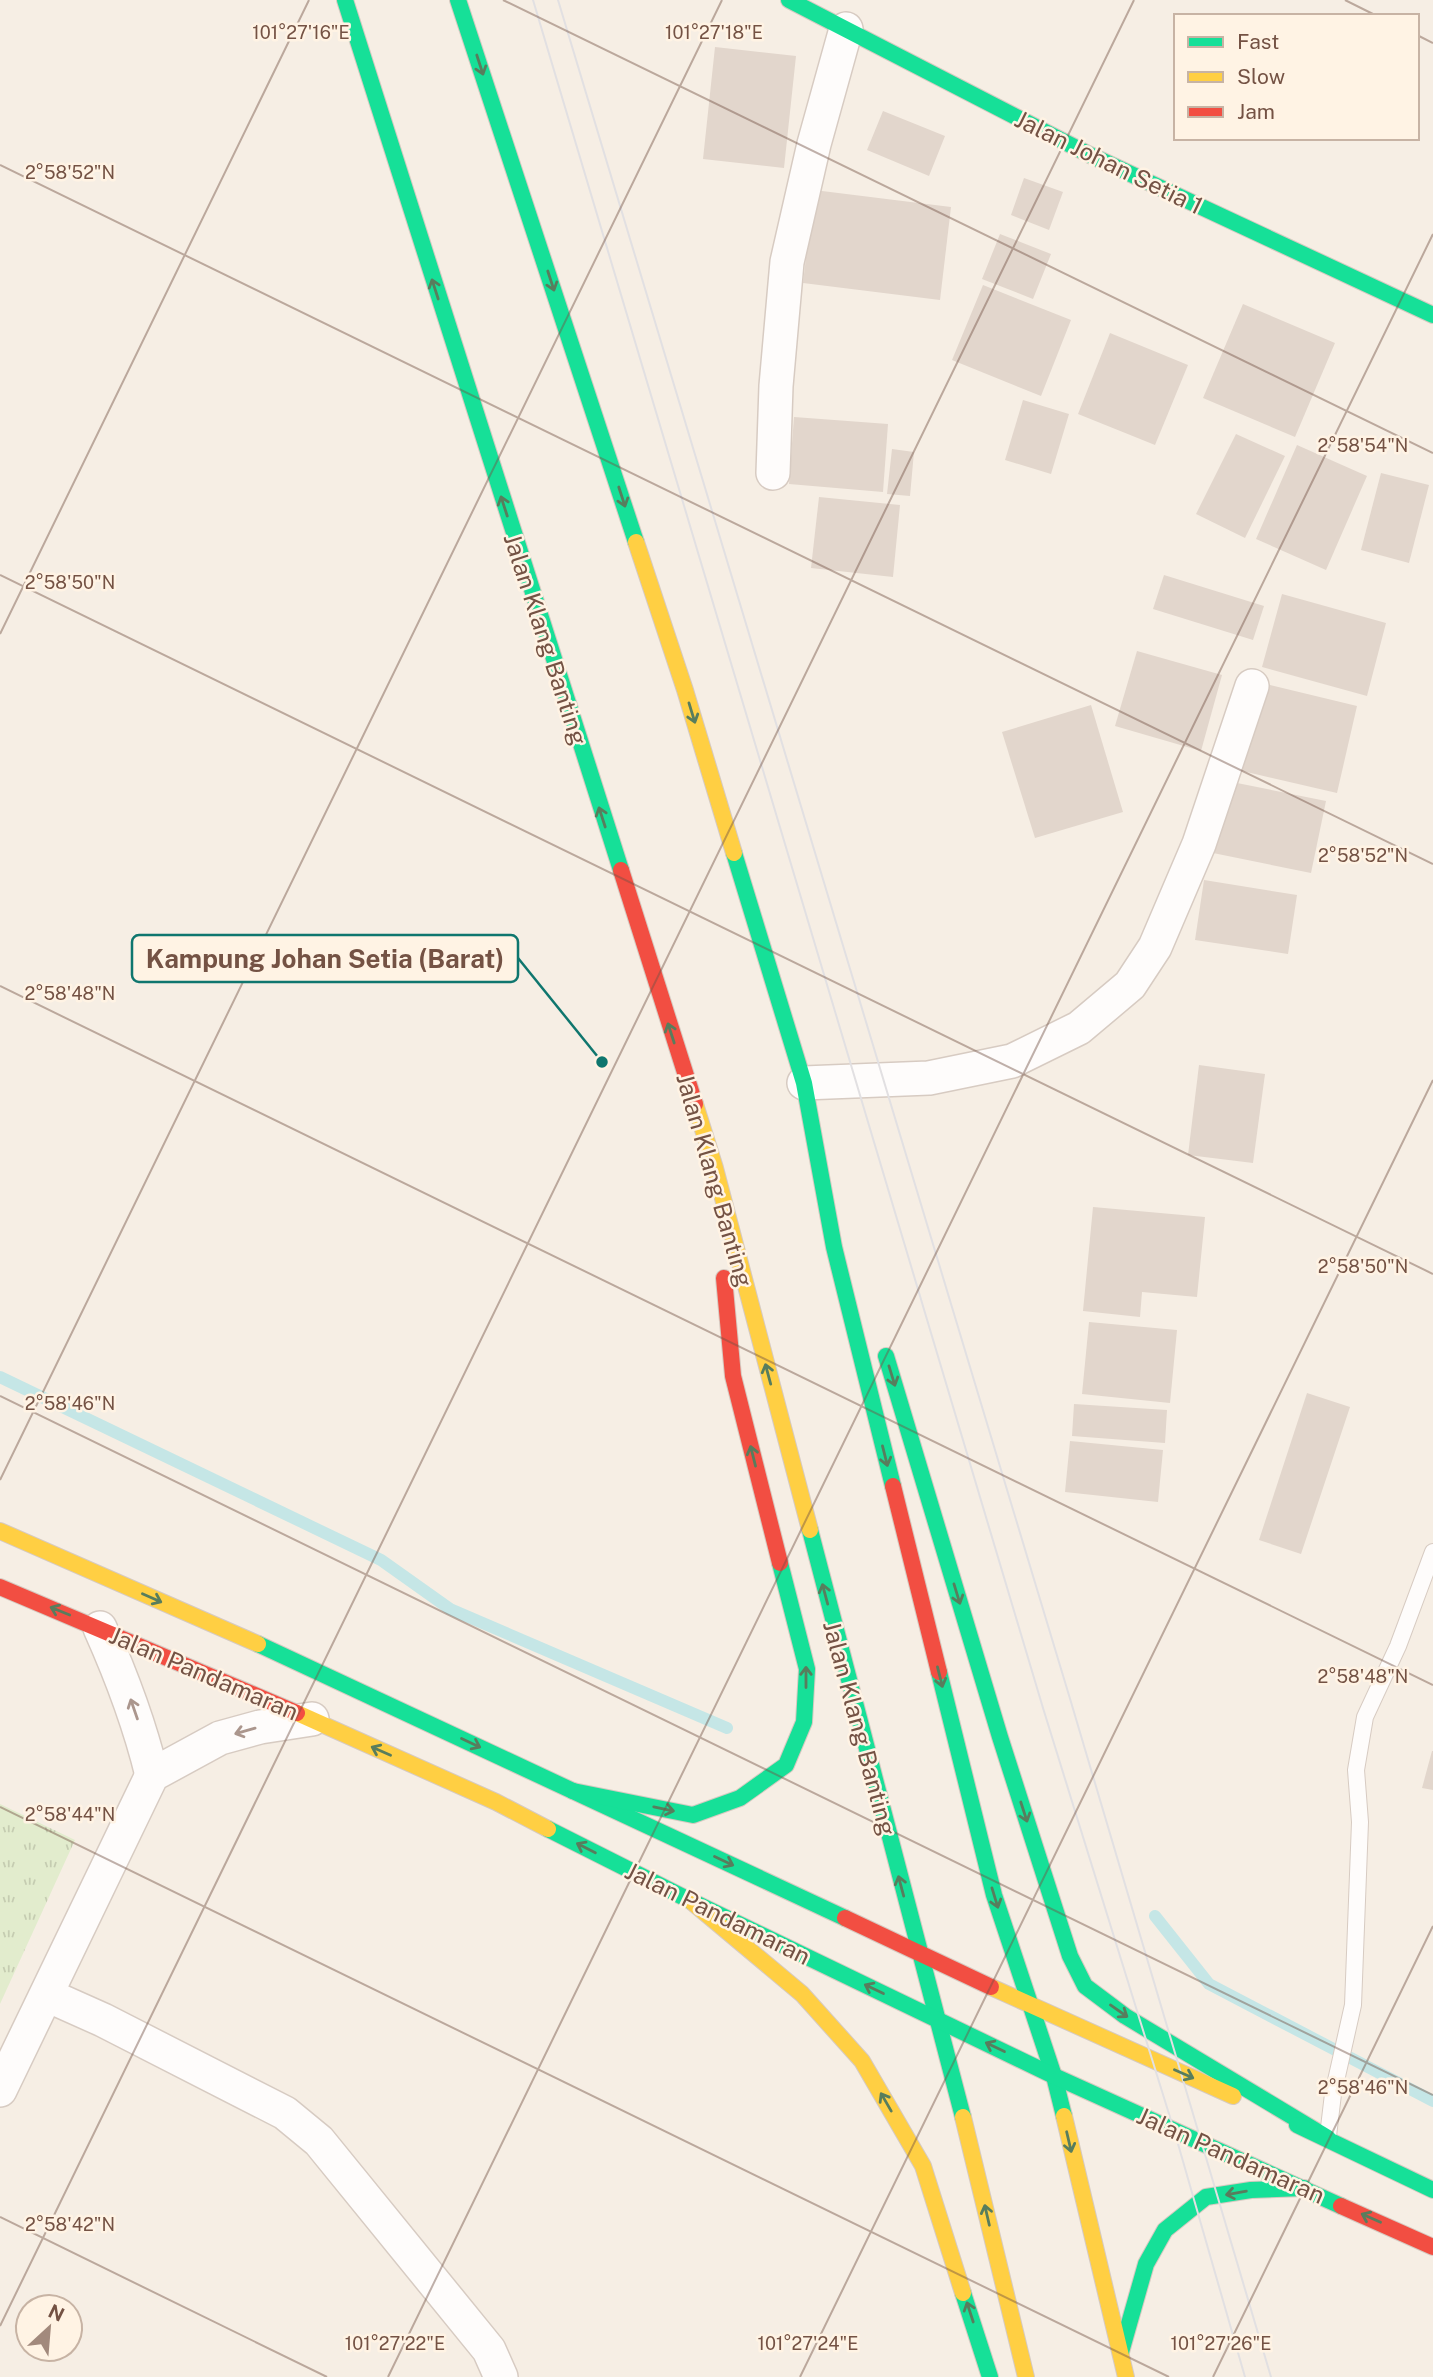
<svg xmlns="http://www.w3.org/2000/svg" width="1433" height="2377" font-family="'Public Sans',sans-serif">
	<defs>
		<pattern id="park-tufts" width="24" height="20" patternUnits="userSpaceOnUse" patternTransform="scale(1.75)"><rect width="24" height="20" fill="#e2eccd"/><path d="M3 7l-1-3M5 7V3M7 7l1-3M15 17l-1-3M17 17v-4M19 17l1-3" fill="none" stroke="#c5ccb1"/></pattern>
	</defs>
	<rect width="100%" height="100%" fill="#f6eee4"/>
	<path fill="url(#park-tufts)" d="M0 1804 75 1840 0 2004Z"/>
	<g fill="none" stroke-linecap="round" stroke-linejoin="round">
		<g stroke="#c5e6e6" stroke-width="12">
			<path d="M0 1377 381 1560 450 1609 727 1728"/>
			<path d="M1155 1916 1209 1984 1433 2101"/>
		</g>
	</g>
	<g fill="#e2d6cc">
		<path d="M715 47 796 56 784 168 703 159Z"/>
		<path d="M883 111 945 136 929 176 867 150Z"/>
		<path d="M1024 178 1063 192 1049 230 1011 215Z"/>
		<path d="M814 190 951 207 940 300 803 283Z"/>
		<path d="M1000 234 1051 254 1033 299 982 279Z"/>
		<path d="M983 285 1071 320 1041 396 952 360Z"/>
		<path d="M1243 304 1335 343 1295 437 1203 398Z"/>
		<path d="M1110 333 1188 365 1155 445 1078 414Z"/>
		<path d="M1023 400 1069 414 1051 474 1005 460Z"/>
		<path d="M794 417 888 424 883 492 789 484Z"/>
		<path d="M1236 434 1285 456 1245 538 1196 514Z"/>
		<path d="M1297 445 1367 476 1326 570 1256 539Z"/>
		<path d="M892 449 914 452 910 496 887 494Z"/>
		<path d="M1381 473 1429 485 1409 563 1361 550Z"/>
		<path d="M819 497 900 505 893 577 811 568Z"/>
		<path d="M1164 575 1264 606 1253 640 1153 609Z"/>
		<path d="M1282 594 1386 623 1367 696 1262 667Z"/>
		<path d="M1137 651 1222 675 1201 751 1115 726Z"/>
		<path d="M1258 682 1357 706 1337 793 1238 770Z"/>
		<path d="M1091 705 1123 812 1035 838 1002 732Z"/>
		<path d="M1227 781 1326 801 1311 873 1213 853Z"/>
		<path d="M1204 880 1297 895 1288 954 1195 940Z"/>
		<path d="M1199 1065 1265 1074 1253 1163 1188 1155Z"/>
		<path d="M1093 1207 1205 1217 1197 1297 1142 1292 1140 1317 1083 1311Z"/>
		<path d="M1089 1322 1177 1330 1170 1403 1082 1394Z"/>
		<path d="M1307 1393 1350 1407 1301 1554 1259 1540Z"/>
		<path d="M1074 1404 1167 1410 1165 1443 1072 1436Z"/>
		<path d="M1070 1441 1163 1450 1158 1502 1065 1492Z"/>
		<path d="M1432 1751H1433V1790L1422 1788Z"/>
	</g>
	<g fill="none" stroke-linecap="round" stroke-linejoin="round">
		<g stroke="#d7cbc2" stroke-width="18">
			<path id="lane" d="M1328 2136 1333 2094 1353 2005 1360 1822 1356 1770 1365 1717 1398 1646 1433 1552"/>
		</g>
		<g stroke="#d7cbc2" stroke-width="36">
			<g id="street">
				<path d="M773 473 776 386 787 262 814 144 846 29"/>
				<path d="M804 1083 929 1078 1012 1061 1079 1028 1130 985 1155 947 1199 844 1252 686"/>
				<path d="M100 1628C122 1677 139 1722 152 1775"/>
				<path d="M47 1995 103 2020 285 2113 319 2141 489 2350 501 2377"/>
				<path d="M0 2090 152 1775 220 1738 260 1727 312 1719"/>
			</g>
		</g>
		<g stroke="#d6cac1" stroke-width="18">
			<g id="fast">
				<path d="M345 0 621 870"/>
				<path d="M458 0 636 542"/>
				<path d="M789 0 1090 155 1433 315"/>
				<path d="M734 853 804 1083 834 1247 893 1486"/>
				<path d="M886 1356 1000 1737 1070 1956 1085 1986 1125 2016 1328 2138"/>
				<path d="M810 1530 963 2117"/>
				<path d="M258 1644 845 1918"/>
				<path d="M939 1672 994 1895 1054 2076 1064 2116"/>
				<path d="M573 1791 693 1815 740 1798 786 1765 804 1722 807 1669 780 1563"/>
				<path d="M548 1829 691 1901 1054 2076 1341 2206"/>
				<path d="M1297 2125 1433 2190"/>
				<path d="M963 2293 990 2377"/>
				<path d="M1121 2352 1146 2264 1165 2230 1206 2197 1251 2190 1304 2188"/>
			</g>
		</g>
		<g stroke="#d6cac1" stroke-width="18">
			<g id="slow">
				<path d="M636 542 685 690 734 853"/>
				<path d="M695 1104 715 1168 810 1530"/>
				<path d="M0 1531 258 1644"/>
				<path d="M297 1713 496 1802 548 1829"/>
				<path d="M691 1901 802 1994 862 2061 923 2166 963 2293"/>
				<path d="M991 1987 1233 2096"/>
				<path d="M1064 2116 1126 2377"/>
				<path d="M963 2117 1026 2377"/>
			</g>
		</g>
		<g stroke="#d6cac1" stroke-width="18">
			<g id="jam">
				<path d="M621 870 695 1104"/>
				<path d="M724 1278 733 1376 780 1563"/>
				<path d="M893 1486 939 1672"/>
				<path d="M0 1587 297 1713"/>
				<path d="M845 1918 991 1987"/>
				<path d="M1341 2206 1433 2247"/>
			</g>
		</g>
		<use href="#lane" stroke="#fefcfb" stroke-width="16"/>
		<use href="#street" stroke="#fefcfb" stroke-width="33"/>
		<use href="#fast" stroke="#16e098" stroke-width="16"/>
		<use href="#slow" stroke="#ffcf43" stroke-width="16"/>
		<use href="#jam" stroke="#f24e42" stroke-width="16"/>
		<g stroke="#e2e0e2" stroke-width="2">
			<path d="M533 0 1043 1708 1174 2130 1245 2377"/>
			<path d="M558 0 1071 1702 1271 2377"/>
		</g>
	</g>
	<defs><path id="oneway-shaft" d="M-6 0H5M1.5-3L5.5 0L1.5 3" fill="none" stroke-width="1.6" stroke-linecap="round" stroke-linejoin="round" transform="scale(1.75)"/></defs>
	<g stroke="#587d5d">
		<use href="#oneway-shaft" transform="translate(480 65) rotate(72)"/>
		<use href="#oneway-shaft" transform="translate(551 281) rotate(72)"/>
		<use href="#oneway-shaft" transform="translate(435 289) rotate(-108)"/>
		<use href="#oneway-shaft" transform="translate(622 497) rotate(72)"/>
		<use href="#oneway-shaft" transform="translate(504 506) rotate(-108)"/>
		<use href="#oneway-shaft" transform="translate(692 713) rotate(73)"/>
		<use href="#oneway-shaft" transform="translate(602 817) rotate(-108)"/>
		<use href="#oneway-shaft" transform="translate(671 1033) rotate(-108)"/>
		<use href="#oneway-shaft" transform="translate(768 1374) rotate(-105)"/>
		<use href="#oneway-shaft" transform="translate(892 1376) rotate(73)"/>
		<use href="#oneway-shaft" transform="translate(753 1456) rotate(-104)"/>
		<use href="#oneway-shaft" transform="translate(885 1456) rotate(76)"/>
		<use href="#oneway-shaft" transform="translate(825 1594) rotate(-105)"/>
		<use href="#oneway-shaft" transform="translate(957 1594) rotate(73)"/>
		<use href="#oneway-shaft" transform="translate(152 1598) rotate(24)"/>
		<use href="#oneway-shaft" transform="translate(60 1611) rotate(-158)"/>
		<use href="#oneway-shaft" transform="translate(806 1677) rotate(-90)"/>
		<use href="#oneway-shaft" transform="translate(940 1677) rotate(76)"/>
		<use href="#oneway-shaft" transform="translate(471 1743) rotate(25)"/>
		<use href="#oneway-shaft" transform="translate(381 1751) rotate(-156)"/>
		<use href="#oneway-shaft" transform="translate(664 1809) rotate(12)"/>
		<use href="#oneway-shaft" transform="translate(1024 1812) rotate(72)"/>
		<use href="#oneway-shaft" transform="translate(586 1848) rotate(-153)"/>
		<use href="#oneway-shaft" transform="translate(724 1861) rotate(25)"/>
		<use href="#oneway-shaft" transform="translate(901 1886) rotate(-105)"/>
		<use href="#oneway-shaft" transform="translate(995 1898) rotate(73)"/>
		<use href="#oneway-shaft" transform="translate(874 1989) rotate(-154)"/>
		<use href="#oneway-shaft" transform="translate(1119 2011) rotate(35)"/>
		<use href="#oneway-shaft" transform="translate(995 2047) rotate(-154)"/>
		<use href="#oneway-shaft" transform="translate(1184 2074) rotate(24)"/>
		<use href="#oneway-shaft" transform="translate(886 2102) rotate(-120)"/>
		<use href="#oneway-shaft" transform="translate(1069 2142) rotate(77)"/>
		<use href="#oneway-shaft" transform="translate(1236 2193) rotate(170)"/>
		<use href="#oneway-shaft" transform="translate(987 2215) rotate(-103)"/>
		<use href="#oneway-shaft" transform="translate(1371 2218) rotate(-156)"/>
		<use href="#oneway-shaft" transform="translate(970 2312) rotate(-108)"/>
	</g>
	<g stroke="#ab968d">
		<use href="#oneway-shaft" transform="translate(134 1709) rotate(-109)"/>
		<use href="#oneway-shaft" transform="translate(245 1731) rotate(164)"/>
	</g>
	<path fill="none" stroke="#745244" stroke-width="2" stroke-opacity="0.45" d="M503 0 1433 453M1345 0 1377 16M1417 35 1433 43M0 165 1433 864M0 575 1433 1274M0 634 309 0M0 986 1433 1685M0 1396 1433 2095M0 1480 722 0M0 1807 1169 2377M0 2217 327 2377M0 2326 1134 0M388 2377 1433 234M800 2377 1433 1080M1213 2377 1433 1926"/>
	<g text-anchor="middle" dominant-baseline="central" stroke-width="5" stroke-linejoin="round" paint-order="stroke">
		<g font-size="24" fill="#745244" stroke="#fff3e4">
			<text transform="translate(1109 162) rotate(26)">Jalan Johan Setia 1</text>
			<text transform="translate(546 639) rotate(72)">Jalan Klang Banting</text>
			<text transform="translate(715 1180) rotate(74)">Jalan Klang Banting</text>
			<text transform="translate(204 1673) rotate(23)">Jalan Pandamaran</text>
			<text transform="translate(860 1728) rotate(75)">Jalan Klang Banting</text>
			<text transform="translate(718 1913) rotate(26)">Jalan Pandamaran</text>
			<text transform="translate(1231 2155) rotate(24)">Jalan Pandamaran</text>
		</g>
	</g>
	<g font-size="18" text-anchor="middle" fill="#745244" stroke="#fff3e4" stroke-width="5" stroke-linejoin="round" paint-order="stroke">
		<text x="301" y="39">101°27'16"E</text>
		<text x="714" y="39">101°27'18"E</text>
		<text x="70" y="179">2°58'52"N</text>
		<text x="1363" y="452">2°58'54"N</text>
		<text x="70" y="589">2°58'50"N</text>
		<text x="1363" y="862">2°58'52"N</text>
		<text x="70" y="1000">2°58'48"N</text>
		<text x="1363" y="1273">2°58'50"N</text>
		<text x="70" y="1410">2°58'46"N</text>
		<text x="1363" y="1683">2°58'48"N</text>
		<text x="70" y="1821">2°58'44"N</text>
		<text x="1363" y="2094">2°58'46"N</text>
		<text x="70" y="2231">2°58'42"N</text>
		<text x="395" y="2350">101°27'22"E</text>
		<text x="808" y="2350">101°27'24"E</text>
		<text x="1221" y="2350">101°27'26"E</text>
	</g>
	<path fill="none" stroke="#0f766e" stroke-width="2.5" d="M602 1062L518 958"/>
	<circle fill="#0f766e" stroke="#fff3e4" stroke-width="2.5" cx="602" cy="1062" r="7"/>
	<rect fill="#fff3e4" stroke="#0f766e" stroke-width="2.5" x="132" y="935" width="386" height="47" rx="7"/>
	<g font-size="26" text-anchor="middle" font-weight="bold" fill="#745244">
		<text x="325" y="968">Kampung Johan Setia (Barat)</text>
	</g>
	<rect x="1174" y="14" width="245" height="126" fill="#fff3e4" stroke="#c7b3a4" stroke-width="2"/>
	<rect x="1188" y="37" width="35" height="10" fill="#16e098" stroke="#c7b3a4" stroke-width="2"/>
	<text x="1237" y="49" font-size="21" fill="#745244">Fast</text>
	<rect x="1188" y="72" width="35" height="10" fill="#ffcf43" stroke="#c7b3a4" stroke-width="2"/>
	<text x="1237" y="84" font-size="21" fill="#745244">Slow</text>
	<rect x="1188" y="107" width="35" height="10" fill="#f24e42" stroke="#c7b3a4" stroke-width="2"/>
	<text x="1237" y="119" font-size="21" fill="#745244">Jam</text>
	<g transform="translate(49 2328) rotate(26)"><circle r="33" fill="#fff3e4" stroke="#c7b3a4" stroke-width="2"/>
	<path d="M0-5L12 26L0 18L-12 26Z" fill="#a2897c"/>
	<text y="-10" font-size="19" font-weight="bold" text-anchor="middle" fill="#745244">N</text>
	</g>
</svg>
